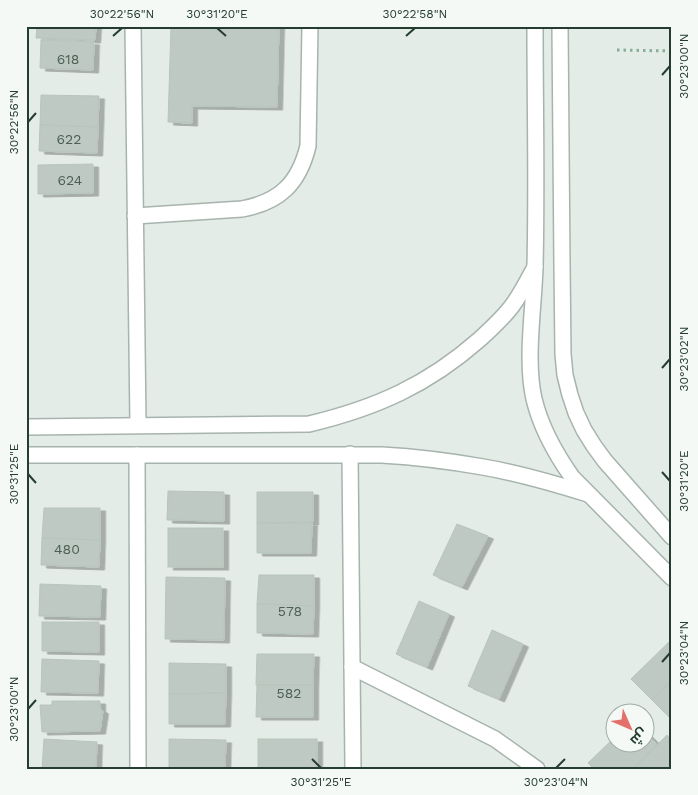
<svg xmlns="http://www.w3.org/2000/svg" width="698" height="795" font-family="'Work Sans',Cairo,sans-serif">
	<defs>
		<filter id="shadow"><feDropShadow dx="5.5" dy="3" stdDeviation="0" flood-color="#0004"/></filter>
	</defs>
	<rect width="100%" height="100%" fill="#e4ece7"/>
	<g fill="#bdc9c2" stroke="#b7c5bc" filter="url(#shadow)">
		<path d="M37 26H96L95 40 36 38Z"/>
		<path d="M171 26H279L277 107 192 106V123L168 122Z"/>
		<path d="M41 40 94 42 93 70 40 68Z"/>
		<path d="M41 95 99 96 98 127 40 125Z"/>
		<path d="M40 125 98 127 97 153 39 151Z"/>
		<path d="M93 164V193L38 194V165Z"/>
		<path d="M168 491 224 492V521L167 520Z"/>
		<path d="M257 492H313V522L257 523Z"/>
		<path d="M44 508H100V540L42 538Z"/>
		<path d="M257 523H312L311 553H257Z"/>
		<path d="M457 524 488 536 462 587 433 575Z"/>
		<rect x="168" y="528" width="55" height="39"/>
		<path d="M42 538 100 540 99 567 41 565Z"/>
		<path d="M259 575H314V606L257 604Z"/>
		<path d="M166 577 225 578 224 640 165 639Z"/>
		<path d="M40 584 101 586 100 617 39 616Z"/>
		<path d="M419 601 449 614 427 667 396 654Z"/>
		<path d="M257 604 314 606 313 634 257 633Z"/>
		<path d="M42 622H99V652L42 651Z"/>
		<path d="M492 630 523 644 499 699 468 686Z"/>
		<path d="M672 639V681L652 700 631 679Z"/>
		<path d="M257 654H314L313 685H256Z"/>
		<path d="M42 659 99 661 98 693 41 692Z"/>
		<path d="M169 663 226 664V693L169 694Z"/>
		<path d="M672 681V720L652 700Z"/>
		<path d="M257 685H313V717H256Z"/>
		<path d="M226 693 225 724H169V694Z"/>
		<path d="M52 701H100V709L103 711 100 731 42 732 40 705H52Z"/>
		<path d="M646 733 657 744 633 769H594L588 763 616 736V742H646Z"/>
		<path d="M667 735 672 740V769H633Z"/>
		<path d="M44 739 97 742 96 769H42Z"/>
		<path d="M169 739 226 740 225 769H169Z"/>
		<rect x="258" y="739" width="59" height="30"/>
	</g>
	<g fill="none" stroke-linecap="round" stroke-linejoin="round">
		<g stroke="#a7b4ad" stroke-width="18">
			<g id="minor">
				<path d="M133 26 138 425"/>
				<path d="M135 216 242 209C280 202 299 183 308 146L310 26"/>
				<path d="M26 427 309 424C376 408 428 385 480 339 491 329 503 318 512 306 521 294 528 280 535 267"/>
				<path d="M350 454 353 769"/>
				<path d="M26 455H382C416 457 449 461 483 467 518 473 553 483 588 494"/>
				<path d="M137 455 138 769"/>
				<path d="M352 667 495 739 537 769"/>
			</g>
		</g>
		<g stroke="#a7b4ad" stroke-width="18">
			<g id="tertiary">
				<path d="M535 26C535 106 537 186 535 266 534 308 525 359 534 399 541 428 555 453 572 477L672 578"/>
				<path d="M560 26 562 265 563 354 565 375 570 395 576 413 584 430 594 446 605 461 672 537"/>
			</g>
		</g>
		<path stroke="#88ac9a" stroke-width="3" stroke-dasharray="2.5 4" stroke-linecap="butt" d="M617 50 672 51"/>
		<use href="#minor" stroke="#fff" stroke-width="15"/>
		<use href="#tertiary" stroke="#fff" stroke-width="15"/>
	</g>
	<path fill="none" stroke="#253c31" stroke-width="2" d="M217 28 226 36M113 36 122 28M406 36 415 28M662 75 670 66M28 122 36 113M662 368 670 359M662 472 670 481M28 474 36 483M662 662 670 653M28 709 36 700M312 759 321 768M556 768 565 759"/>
	<g text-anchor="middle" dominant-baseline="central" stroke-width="4" stroke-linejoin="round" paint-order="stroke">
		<g font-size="14" fill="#4b5f55">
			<text x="68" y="59">618</text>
			<text x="69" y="139">622</text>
			<text x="70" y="180">624</text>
			<text x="67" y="549">480</text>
			<text x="290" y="611">578</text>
			<text x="289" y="693">582</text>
		</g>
	</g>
	<rect width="698" height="795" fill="none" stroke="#f4f9f6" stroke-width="55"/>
	<g transform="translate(630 728) rotate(135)"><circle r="24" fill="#f4f9f6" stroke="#a1ada7"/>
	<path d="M0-4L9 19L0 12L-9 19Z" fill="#e3706b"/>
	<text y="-8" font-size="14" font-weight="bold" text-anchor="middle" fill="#253c31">ش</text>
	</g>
	<rect x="28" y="28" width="642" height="740" fill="none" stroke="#253c31" stroke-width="2"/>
	<g font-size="12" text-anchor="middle" fill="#253c31">
		<text x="122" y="18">30°22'56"N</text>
		<text x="217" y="18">30°31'20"E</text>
		<text x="415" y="18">30°22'58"N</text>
		<text transform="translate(684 66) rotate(-90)" y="4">30°23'00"N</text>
		<text transform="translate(14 122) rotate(-90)" y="4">30°22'56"N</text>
		<text transform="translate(684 359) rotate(-90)" y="4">30°23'02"N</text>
		<text transform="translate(14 474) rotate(-90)" y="4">30°31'25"E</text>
		<text transform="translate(684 481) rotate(-90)" y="4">30°31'20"E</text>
		<text transform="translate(684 653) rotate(-90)" y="4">30°23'04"N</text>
		<text transform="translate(14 709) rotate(-90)" y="4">30°23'00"N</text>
		<text x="321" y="786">30°31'25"E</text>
		<text x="556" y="786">30°23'04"N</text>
	</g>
</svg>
